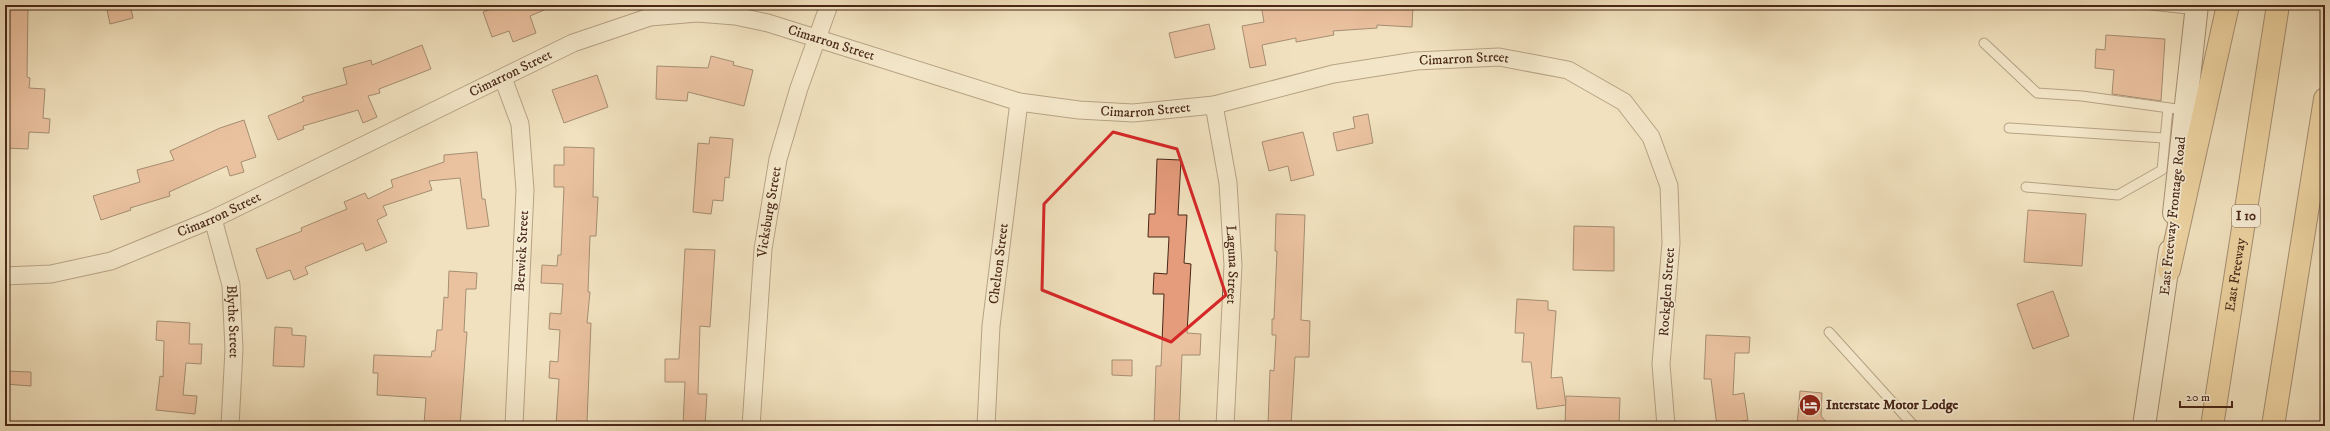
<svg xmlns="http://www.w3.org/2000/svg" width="2330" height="431" font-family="'IM FELL DW Pica',serif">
	<rect width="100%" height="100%" fill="#f1e1be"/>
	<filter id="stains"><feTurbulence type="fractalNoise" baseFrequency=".005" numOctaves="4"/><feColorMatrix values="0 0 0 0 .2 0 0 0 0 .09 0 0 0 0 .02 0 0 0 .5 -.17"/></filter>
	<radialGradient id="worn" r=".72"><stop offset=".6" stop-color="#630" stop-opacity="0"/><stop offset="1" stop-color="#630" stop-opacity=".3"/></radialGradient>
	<g fill="#e59c7c" stroke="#492818">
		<path d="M5 5H28L27 77 30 78 29 88 45 89 43 118 50 119 49 133 29 132 28 149 5 148Z"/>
		<path d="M106 5H130L133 18 110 24Z"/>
		<path d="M502 5H556L530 16 536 33 513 42 509 31 492 37 483 12Z"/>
		<path d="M1261 5H1413L1412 27 1377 25V28L1333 31 1334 35 1296 42V38L1262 45 1266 65 1250 68 1242 26 1264 22Z"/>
		<path d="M1209 24 1215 49 1175 58 1169 33Z"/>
		<path d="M2106 35 2165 39 2161 101 2112 94 2114 70 2095 68 2096 49 2105 50Z"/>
		<path d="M422 45 431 69 379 89 380 93 368 96 377 117 363 123 358 110 303 126 304 129 278 140 268 116 304 101 302 97 347 84 343 68 371 60 372 65Z"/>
		<path d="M711 56 734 62 733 65 753 70 744 106 688 92 687 101 656 99 657 66 708 68Z"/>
		<path d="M597 75 608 107 564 123 552 90Z"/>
		<path d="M1368 114 1373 143 1337 151 1333 133 1355 128 1353 117Z"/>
		<path d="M244 120 256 157 241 162 244 172 230 176 227 166 169 192 170 196 130 208 131 210 101 220 93 196 140 182 137 170 174 160 170 151 220 128Z"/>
		<path d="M1303 132 1314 175 1291 181 1288 166 1269 171 1262 142Z"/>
		<path d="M710 137 733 139 729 178 725 177 723 201 713 200 711 214 693 212 698 143 709 144Z"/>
		<path d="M564 147 594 148 593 197H598L596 236H590L588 292H590L587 323H591L587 422 577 421V426H556L559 379 549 378 550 361 558 362 560 330 549 329 550 313 561 314 563 284 541 283 542 265 557 266 558 255H561L564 187H554V165H564Z"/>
		<path d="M477 152 482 199H485L489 226 467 229 460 178 429 181 432 190 383 206 387 215 377 220 387 242 366 251 363 243 305 267 308 274 294 280 290 270 267 279 256 249 302 231 301 228 347 209 344 202 365 193 368 199 393 187 391 180 444 162V155Z"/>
		<path d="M1157 159 1181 160 1178 215H1187L1184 263 1191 264 1187 333 1201 334 1200 355H1182L1179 426H1154L1156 366H1161L1164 294H1153L1154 273 1167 274 1169 237H1148L1149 214H1155Z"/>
		<path d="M2028 210 2086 214 2082 266 2024 262Z"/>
		<path d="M1276 214 1305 215 1301 320 1310 321 1309 357H1295L1291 426H1268L1270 370 1274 371 1276 335H1272V319H1274L1277 251H1275Z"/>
		<path d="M1574 226 1614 227V271L1573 270Z"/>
		<path d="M685 249 715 250 710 327 700 326 698 394H707L705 426H683L685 382H665V359H679Z"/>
		<path d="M449 271 477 273 476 289H466L464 332H467L460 426 424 424 426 398 377 395 378 373H373L374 355 431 357 432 351H435L437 330H442L444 297 448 298Z"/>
		<path d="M2053 291 2069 336 2033 349 2017 304Z"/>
		<path d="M1517 299 1548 301V310L1556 311 1551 378 1562 377 1566 405 1537 409 1531 362H1522L1524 333H1515Z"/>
		<path d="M157 321 190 323 189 344H202L201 364 186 363 183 395 197 396 195 414 156 410 160 376 163 377 164 341 156 340Z"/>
		<path d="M275 327 292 328V335L306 336 304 367 273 366Z"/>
		<path d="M1706 335 1750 337 1749 353H1735L1733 395 1744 393 1748 420 1741 421V426H1717L1711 379H1704Z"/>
		<path d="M1112 360H1132V376L1112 375Z"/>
		<path d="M5 371 31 372V386L5 384Z"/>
		<path d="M1800 391 1822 393 1821 416 1830 426H1797Z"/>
		<path d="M1566 396 1620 398 1619 426H1565Z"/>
	</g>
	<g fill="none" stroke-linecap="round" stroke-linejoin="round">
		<g stroke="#735642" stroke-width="11">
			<g id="lane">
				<path d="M2151 5 2197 10"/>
				<path d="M1984 43 2037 93 2082 96 2184 110"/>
				<path d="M2009 128 2164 138"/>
				<path d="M2026 187 2118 195 2162 170 2168 108"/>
				<path d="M1829 332 1914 426"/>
			</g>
		</g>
		<g stroke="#735642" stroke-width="19">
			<g id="street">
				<path d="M503 78 520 124 525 190 514 426"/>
				<path id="s1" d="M1214 105 1228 183 1233 265 1225 426"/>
				<path id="s2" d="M213 219 231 285 234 349 230 426"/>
				<path id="s3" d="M5 276 51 274 111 261 213 219 573 43 650 17 697 13 735 16 768 23 1019 102 1079 110 1133 113 1214 105 1333 74 1416 61 1499 57 1568 70 1624 102 1651 137 1669 186 1671 243 1661 364 1666 426"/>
				<path id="s4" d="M751 426 763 249 778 159 799 88 829 5"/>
				<path id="s5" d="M986 426 991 326 1019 102"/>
			</g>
		</g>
		<g stroke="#492818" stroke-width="24">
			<g id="secondary">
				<path d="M2174 213 2197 5"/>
				<path d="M2144 426 2170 251"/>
			</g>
		</g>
		<g stroke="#492818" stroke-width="24">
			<g id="highway">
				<path d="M2169 270 2228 5"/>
				<path id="s6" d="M2212 426 2278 5"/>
				<path d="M2273 426 2325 99"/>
			</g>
		</g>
		<use href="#lane" stroke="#f6ecd5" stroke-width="9"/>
		<use href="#street" stroke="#f6ecd5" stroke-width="17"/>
		<use href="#secondary" stroke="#f6ecd5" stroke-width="22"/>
		<use href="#highway" stroke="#e8c07f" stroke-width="22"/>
	</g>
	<path d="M0 0H2330V431H0ZM1113 132 1177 149 1226 295 1171 342 1042 290 1044 204Z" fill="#f1e1be" fill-opacity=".55" fill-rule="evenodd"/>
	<path fill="none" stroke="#d62828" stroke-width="3" stroke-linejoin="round" d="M1113 132 1177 149 1226 295 1171 342 1042 290 1044 204Z"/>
	<defs>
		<g id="hotel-disc" transform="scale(1.15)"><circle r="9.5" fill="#8f2418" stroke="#f6ecd5"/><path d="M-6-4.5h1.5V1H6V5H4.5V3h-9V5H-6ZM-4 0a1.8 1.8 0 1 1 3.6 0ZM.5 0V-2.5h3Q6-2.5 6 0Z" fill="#fff"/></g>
	</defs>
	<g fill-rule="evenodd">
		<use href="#hotel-disc" x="1810" y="405"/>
	</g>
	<g text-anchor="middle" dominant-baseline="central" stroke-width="3.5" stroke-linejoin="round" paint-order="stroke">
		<rect fill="#f6ecd5" stroke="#7d6351" stroke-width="1" x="2232" y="205" width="28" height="22" rx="3"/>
		<g font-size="13" font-weight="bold" fill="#492818">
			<text x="2246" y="216">I 10</text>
		</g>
		<g font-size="14" fill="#492818" stroke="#f6ecd5">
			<text stroke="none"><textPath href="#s3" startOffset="885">Cimarron Street</textPath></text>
			<text stroke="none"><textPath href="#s3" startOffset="1533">Cimarron Street</textPath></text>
			<text stroke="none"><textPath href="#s3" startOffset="549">Cimarron Street</textPath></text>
			<text stroke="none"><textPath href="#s3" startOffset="1209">Cimarron Street</textPath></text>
			<text stroke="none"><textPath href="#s4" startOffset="215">Vicksburg Street</textPath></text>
			<text stroke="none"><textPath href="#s3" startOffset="225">Cimarron Street</textPath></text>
			<text transform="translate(2173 216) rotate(-84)">East Freeway Frontage Road</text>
			<text transform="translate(522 251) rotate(-87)">Berwick Street</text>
			<text stroke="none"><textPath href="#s5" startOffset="163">Chelton Street</textPath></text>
			<text stroke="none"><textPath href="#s1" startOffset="161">Laguna Street</textPath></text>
			<text stroke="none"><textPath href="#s6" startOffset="153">East Freeway</textPath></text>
			<text transform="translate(1667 292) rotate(-86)">Rockglen Street</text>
			<text stroke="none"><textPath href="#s2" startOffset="105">Blythe Street</textPath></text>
		</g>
		<g font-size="14" font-weight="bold" fill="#492818" stroke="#f6ecd5" text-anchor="start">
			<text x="1826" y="405">Interstate Motor Lodge</text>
		</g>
	</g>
	<rect width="2330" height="431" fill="none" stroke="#f1e1be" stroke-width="20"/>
	<rect x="6" y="6" width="2318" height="419" fill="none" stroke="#492818" stroke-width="2"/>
	<rect x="10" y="10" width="2310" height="411" fill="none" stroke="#492818"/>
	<path d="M2180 401v6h52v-6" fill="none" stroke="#492818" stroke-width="2"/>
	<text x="2186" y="401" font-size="12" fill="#492818" stroke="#f6ecd5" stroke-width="3" paint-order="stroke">20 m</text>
	<rect width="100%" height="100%" filter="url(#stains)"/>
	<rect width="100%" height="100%" fill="url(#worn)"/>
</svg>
